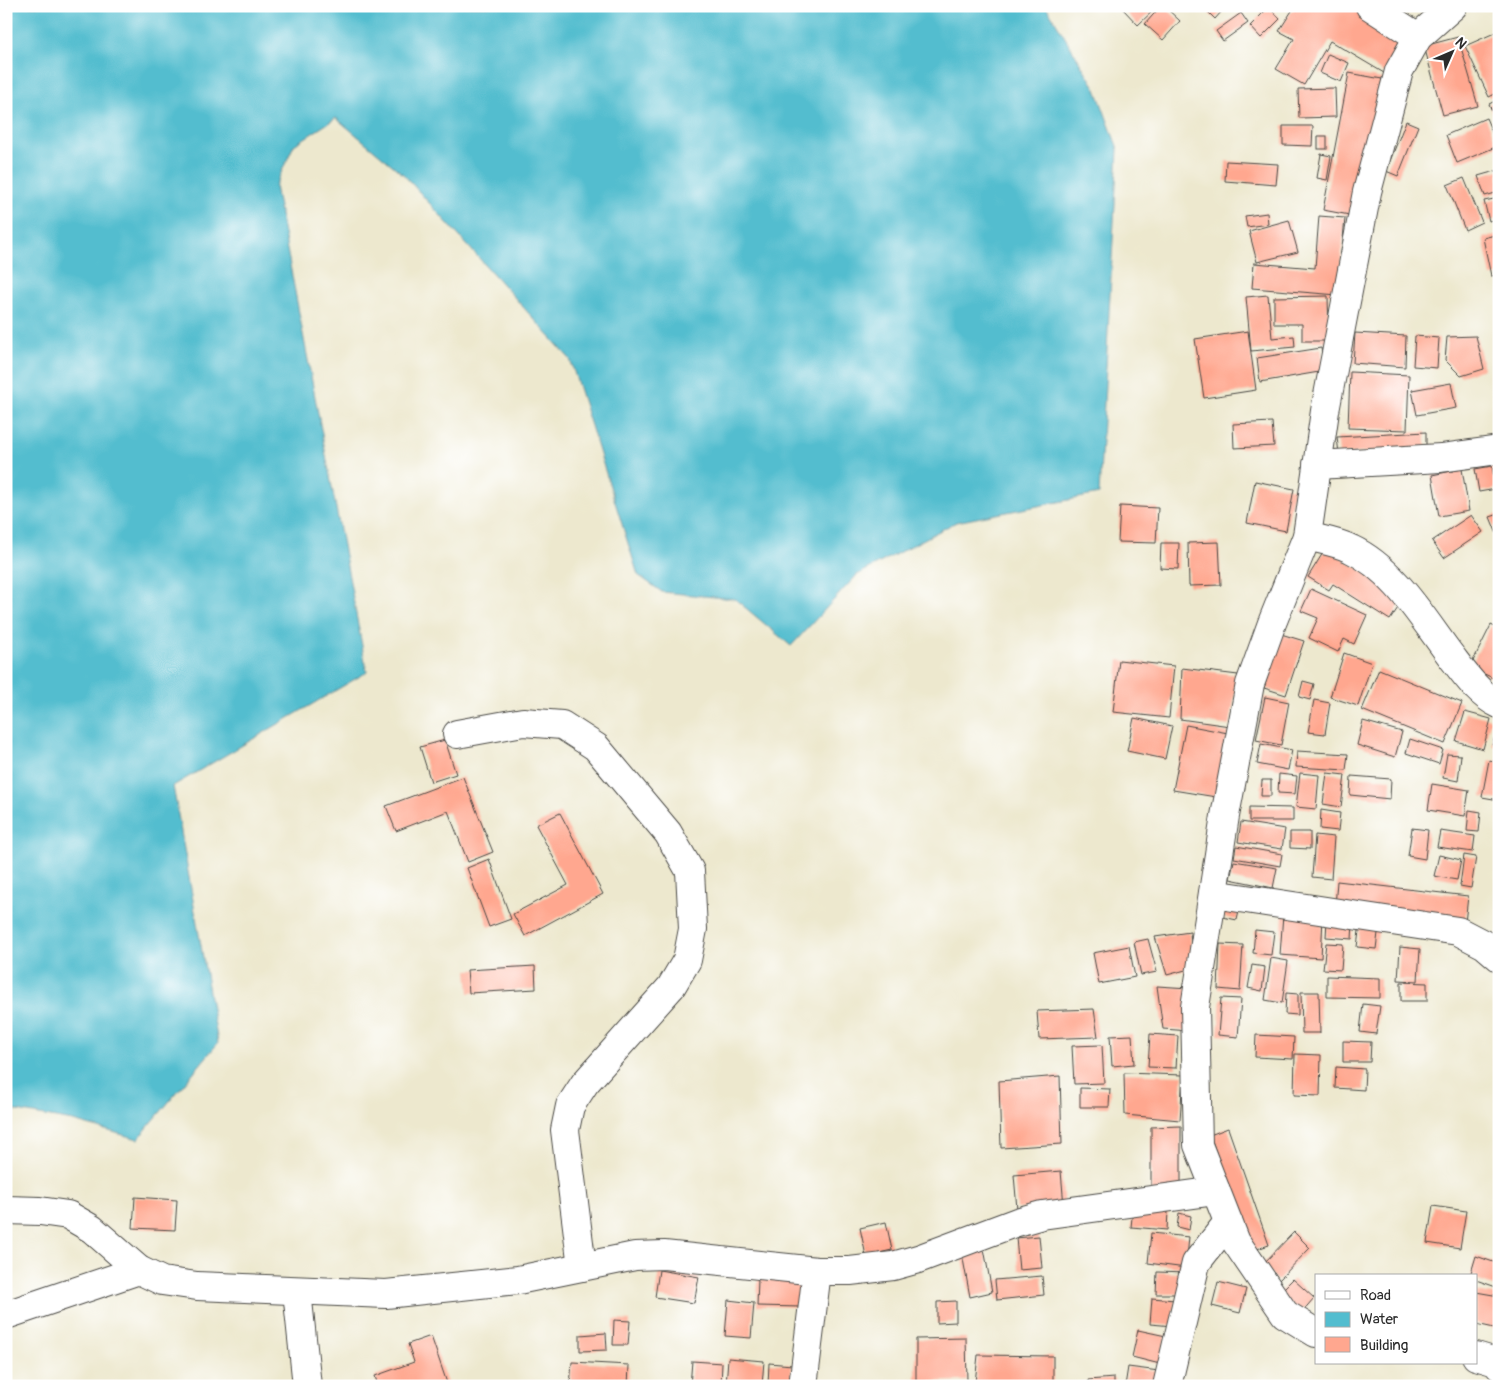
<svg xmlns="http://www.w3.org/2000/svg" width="1505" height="1392" font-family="Pangolin,sans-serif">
	<rect width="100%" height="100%" fill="#fff"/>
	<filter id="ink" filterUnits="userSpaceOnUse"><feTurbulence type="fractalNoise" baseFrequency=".02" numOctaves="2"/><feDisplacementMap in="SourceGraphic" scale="10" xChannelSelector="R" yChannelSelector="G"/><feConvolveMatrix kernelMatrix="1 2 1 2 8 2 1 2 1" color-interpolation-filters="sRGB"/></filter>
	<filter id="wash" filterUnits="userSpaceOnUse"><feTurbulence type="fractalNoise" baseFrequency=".0096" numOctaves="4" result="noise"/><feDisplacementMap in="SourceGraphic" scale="20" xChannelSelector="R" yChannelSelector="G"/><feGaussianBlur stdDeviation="1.12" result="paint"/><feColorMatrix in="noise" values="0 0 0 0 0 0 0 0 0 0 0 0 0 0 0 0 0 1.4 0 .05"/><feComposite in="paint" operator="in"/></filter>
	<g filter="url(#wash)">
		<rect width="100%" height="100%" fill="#ede8ce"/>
		<path fill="#53bdcf" stroke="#3f747d" d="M6 6H1046L1096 89 1118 149 1099 494 956 522 857 575 791 646 735 599 662 592 638 575 570 359 404 175 336 118 294 145 275 186 367 672 173 786 218 1043 138 1139 73 1121 6 1109Z"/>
		<g id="blocks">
			<g fill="#ffa78f">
				<path d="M1124 6H1158L1138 25 1122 8Z"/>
				<path d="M1161 6H1164L1180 21 1163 40 1145 24Z"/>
				<path d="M1202 6H1217L1222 11 1215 19Z"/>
				<path d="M1256 6H1268L1261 13Z"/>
				<path d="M1295 6H1356L1406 35 1384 73 1330 41 1304 85 1276 69 1294 39 1279 31Z"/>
				<path d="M1269 7 1280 19 1261 38 1250 26Z"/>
				<path d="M1241 13 1248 23 1223 41 1216 31Z"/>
				<path d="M1499 31V92L1489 97 1465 46Z"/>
				<path d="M1458 37 1478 106 1443 115 1424 46Z"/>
				<path d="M1328 54 1349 63 1341 82 1320 73Z"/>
				<path d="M1349 73 1382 79 1355 216 1323 210Z"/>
				<path d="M1335 88 1336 117 1299 118 1298 89Z"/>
				<path d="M1499 99V127L1489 104Z"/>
				<path d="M1486 118 1498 146 1457 163 1446 135Z"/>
				<path d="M1406 121 1418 126 1398 176 1386 171Z"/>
				<path d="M1283 126H1313L1312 146 1283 145Z"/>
				<rect x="1318" y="136" width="9" height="13"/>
				<path d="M1321 154 1331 156 1327 180 1317 178Z"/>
				<path d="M1226 161 1278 164 1276 185 1225 181Z"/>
				<path d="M1499 170V192L1485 196 1478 176Z"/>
				<path d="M1464 178 1482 222 1465 230 1447 185Z"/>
				<path d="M1499 198V218L1489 221 1484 201Z"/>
				<path d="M1267 213 1268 224 1247 227 1245 216Z"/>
				<path d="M1319 216 1345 218 1338 295 1252 288 1254 263 1315 268Z"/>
				<path d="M1289 220 1298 252 1257 262 1249 231Z"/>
				<path d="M1499 234V275L1491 276 1483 238Z"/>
				<path d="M1268 295 1272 338 1294 336 1295 347 1251 351 1246 297Z"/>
				<path d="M1328 296 1329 341H1302V324H1274V297Z"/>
				<path d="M1248 331 1256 390 1204 398 1195 339Z"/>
				<path d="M1355 333 1406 336 1405 367 1353 363Z"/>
				<path d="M1415 336 1439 338 1437 368 1413 366Z"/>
				<path d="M1476 336 1484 369 1461 376 1445 360 1447 337Z"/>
				<path d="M1321 348 1325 371 1260 382 1257 358Z"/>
				<path d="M1350 372 1409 375 1407 430 1348 428Z"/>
				<path d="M1451 383 1456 408 1417 415 1412 390Z"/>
				<path d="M1272 422 1274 446 1234 448 1233 424Z"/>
				<path d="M1426 432V450L1339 454 1337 437Z"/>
				<path d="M1492 466 1496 489 1479 492 1475 469Z"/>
				<path d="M1462 469 1469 511 1439 516 1432 475Z"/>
				<path d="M1255 481 1294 489 1286 531 1247 523Z"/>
				<path d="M1120 506 1158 508 1156 543 1118 542Z"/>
				<path d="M1499 514V539L1490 517Z"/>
				<path d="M1471 515 1483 532 1444 558 1432 541Z"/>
				<path d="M1219 542 1221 585 1189 586 1188 543Z"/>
				<path d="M1161 543H1179L1178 569 1160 568Z"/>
				<path d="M1326 548 1405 597 1390 620 1333 584 1329 590 1308 577Z"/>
				<path d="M1311 589 1367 615 1354 644 1344 639 1338 652 1309 638 1318 618 1301 611Z"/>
				<path d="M1491 625 1499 629V681L1470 667Z"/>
				<path d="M1281 634 1304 641 1286 695 1264 688Z"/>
				<path d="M1344 653 1372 663 1358 706 1330 697Z"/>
				<path d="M1119 660 1174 666 1169 718 1113 712Z"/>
				<path d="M1182 668 1238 675 1230 726 1180 719Z"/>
				<path d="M1379 669 1462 703 1445 744 1362 710Z"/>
				<path d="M1303 681 1314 684 1310 700 1299 697Z"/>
				<path d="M1265 697 1289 702 1281 745 1256 740Z"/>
				<path d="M1314 700 1330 703 1325 734 1308 732Z"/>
				<path d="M1465 712 1491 719 1483 749 1456 741Z"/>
				<path d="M1134 718 1172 726 1165 759 1127 751Z"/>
				<path d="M1363 721 1402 732 1395 757 1357 745Z"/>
				<path d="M1186 725 1228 733 1216 797 1173 790Z"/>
				<path d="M1498 727H1499V748L1492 745Z"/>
				<path d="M1410 739 1443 750 1439 764 1406 753Z"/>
				<path d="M445 740 456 774 431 782 420 747Z"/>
				<path d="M1261 744 1292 750 1288 770 1257 764Z"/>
				<path d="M1297 751 1348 754 1346 770 1296 767Z"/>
				<path d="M1447 754 1461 755 1458 781 1443 778Z"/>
				<path d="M1489 760 1499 762V800L1482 797Z"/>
				<path d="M1300 773 1319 775 1316 809 1296 807Z"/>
				<path d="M1327 773 1345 775 1341 807 1323 804Z"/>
				<path d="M1279 774 1297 776 1295 794 1278 793Z"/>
				<path d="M1351 776 1391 779 1390 799 1350 795Z"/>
				<path d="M463 777 493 852 468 862 448 811 396 831 386 806Z"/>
				<path d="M1262 780H1271V796H1261Z"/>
				<path d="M1432 784 1469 790 1465 816 1428 810Z"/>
				<path d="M1249 807 1293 808V821H1249Z"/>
				<path d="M1321 810 1340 813 1338 831 1320 829Z"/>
				<path d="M1469 810 1481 812 1479 832 1467 831Z"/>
				<path d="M560 813 603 894 525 936 513 914 568 885 536 825Z"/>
				<path d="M1241 822 1285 829 1282 849 1238 842Z"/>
				<path d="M1412 828 1428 830 1425 859 1408 856Z"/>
				<path d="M1440 831 1475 836 1473 852 1437 847Z"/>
				<path d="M1290 832H1310V849L1290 848Z"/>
				<path d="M1315 835 1334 837 1331 879 1312 877Z"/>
				<path d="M1236 846 1282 854 1280 866 1234 858Z"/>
				<path d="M1439 855 1461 860 1457 880 1434 876Z"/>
				<path d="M1464 855 1476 857 1471 888 1460 886Z"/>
				<path d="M489 859 511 919 489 927 467 868Z"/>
				<path d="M1234 861 1277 868 1273 888 1230 879Z"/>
				<path d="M1337 881 1468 896 1465 923 1335 907Z"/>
				<path d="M1221 899 1241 903 1237 920 1218 916Z"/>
				<path d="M1283 914 1323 917 1321 958 1280 955Z"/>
				<path d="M1327 920 1353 922 1352 939 1326 937Z"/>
				<path d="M1360 923 1379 925 1376 949 1357 947Z"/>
				<path d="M1255 930 1274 932 1271 955 1253 953Z"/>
				<path d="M1190 932 1193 968 1167 975 1155 937Z"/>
				<path d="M1148 939 1157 972 1141 975 1134 942Z"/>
				<path d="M1326 943 1343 944 1341 970 1323 969Z"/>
				<path d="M1220 944 1243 945 1240 991 1218 989Z"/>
				<path d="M1129 946 1135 977 1099 984 1093 953Z"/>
				<path d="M1400 947 1420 949 1418 981 1398 980Z"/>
				<path d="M1271 958 1288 961 1282 1003 1265 1000Z"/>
				<path d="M1252 965 1265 967 1262 991 1248 988Z"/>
				<path d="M535 966 536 989 469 993 467 970Z"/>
				<path d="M1327 976 1380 978V998L1327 997Z"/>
				<path d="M1401 982 1427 983V1001H1401Z"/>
				<path d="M1157 986 1189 988 1190 1031 1163 1029Z"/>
				<path d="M1301 992H1319L1320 1033H1302Z"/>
				<path d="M1286 993 1298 994V1015L1285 1014Z"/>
				<path d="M1221 998 1241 999 1238 1037 1218 1035Z"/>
				<path d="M1363 1004 1380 1006 1376 1034 1360 1032Z"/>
				<path d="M1094 1009 1098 1037 1039 1039 1037 1011Z"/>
				<path d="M1150 1034 1178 1036 1176 1068 1148 1067Z"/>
				<path d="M1132 1035 1134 1064 1112 1066 1110 1036Z"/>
				<path d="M1256 1035 1294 1037 1293 1059 1255 1057Z"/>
				<path d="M1343 1041 1371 1042 1370 1062H1343Z"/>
				<path d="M1102 1045 1104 1083 1074 1084 1072 1046Z"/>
				<path d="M1295 1054 1321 1055 1320 1096 1294 1095Z"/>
				<path d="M1336 1067 1365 1069 1364 1090 1335 1088Z"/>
				<path d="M1124 1073 1183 1075 1180 1120 1125 1115Z"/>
				<path d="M1060 1076 1062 1144 1001 1148 999 1081Z"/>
				<path d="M1080 1088 1110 1089 1109 1107H1080Z"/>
				<path d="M1181 1126V1191H1151V1127Z"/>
				<path d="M1228 1128 1269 1245 1251 1251 1210 1135Z"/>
				<path d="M1061 1171 1064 1206 1017 1209 1014 1175Z"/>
				<path d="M135 1197 177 1200 175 1230 133 1228Z"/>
				<path d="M1433 1206 1466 1211 1460 1248 1427 1243Z"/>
				<path d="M1133 1208 1168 1211 1167 1230 1131 1227Z"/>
				<path d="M1179 1213 1191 1216 1189 1230 1177 1227Z"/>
				<path d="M886 1222 892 1250 866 1256 860 1228Z"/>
				<path d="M1294 1232 1310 1248 1278 1281 1262 1265Z"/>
				<path d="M1151 1233 1189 1237 1186 1268 1148 1263Z"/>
				<path d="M1039 1236 1042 1268 1019 1270 1016 1238Z"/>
				<path d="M983 1243 992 1292 970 1297 961 1248Z"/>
				<path d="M1476 1256 1499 1264V1288L1476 1280V1276H1470Z"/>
				<path d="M659 1270 699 1277 694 1303 655 1297Z"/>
				<path d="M1157 1272 1186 1273 1185 1294H1156Z"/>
				<path d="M1042 1276 1044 1295 997 1300 995 1280Z"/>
				<path d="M758 1279 801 1280V1307L757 1306Z"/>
				<path d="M1293 1279 1314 1298 1301 1313 1279 1293Z"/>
				<path d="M1218 1282 1246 1289 1240 1313 1212 1306Z"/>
				<path d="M1476 1292 1499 1296V1329L1476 1324Z"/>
				<path d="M1152 1298 1175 1300 1173 1326 1150 1324Z"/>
				<path d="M728 1300 754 1303 751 1338 725 1336Z"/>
				<path d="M956 1301V1322L937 1323V1302Z"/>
				<path d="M614 1320 630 1321 628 1345H613Z"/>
				<path d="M1138 1330 1166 1336 1160 1364 1132 1357Z"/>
				<path d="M606 1333 607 1350 580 1351V1335Z"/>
				<path d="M431 1336 448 1386H378L375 1376 414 1362 408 1344Z"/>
				<path d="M966 1338 967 1381 916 1382V1339Z"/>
				<path d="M978 1355 1053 1356V1385L975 1383Z"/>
				<path d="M728 1358 764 1361 762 1386H726Z"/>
				<path d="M692 1361 722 1363 721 1386H690Z"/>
				<path d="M572 1362 629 1365 628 1386H570Z"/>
				<path d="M769 1363 792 1365 791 1386H768Z"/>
				<path d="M1128 1367 1159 1371 1156 1386H1125Z"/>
				<path d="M1114 1378V1386H1089L1088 1380Z"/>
				<path d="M534 1381 535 1386H514V1385Z"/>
			</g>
		</g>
	</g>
	<g filter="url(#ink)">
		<use href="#blocks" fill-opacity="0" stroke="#484743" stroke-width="1"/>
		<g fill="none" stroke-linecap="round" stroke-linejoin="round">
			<g stroke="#484743" stroke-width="30">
				<g id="minor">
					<path d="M1370 6 1418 37"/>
					<path d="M1317 465 1441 458 1499 450"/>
					<path d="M1307 536C1321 540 1338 542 1351 549 1394 569 1423 619 1451 656 1464 673 1479 695 1499 704"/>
					<path d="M457 734 523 722 562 725 596 747 668 833 690 871 693 929 687 960 671 987 585 1083 570 1106 565 1130 582 1267"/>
					<path d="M1213 894 1458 931 1485 945 1499 957"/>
					<path d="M6 1210 40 1211 68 1215 92 1229 139 1270 162 1281 197 1286 386 1294 518 1280 635 1256 664 1255 817 1271H850L893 1266 918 1259 1017 1222 1042 1215 1216 1191"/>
					<path d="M297 1291 307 1386"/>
					<path d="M6 1315 139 1270"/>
					<path d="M1316 1333 1285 1314 1236 1242 1198 1145 1195 1007 1225 816 1250 684 1272 623 1307 536 1325 411 1367 192 1399 71 1418 37 1453 6"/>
					<path d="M1476 1356 1496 1362 1499 1366"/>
					<path d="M803 1386 817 1271"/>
					<path d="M1167 1386 1196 1263 1228 1222"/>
				</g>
			</g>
			<use href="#minor" stroke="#fff" stroke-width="28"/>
		</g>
	</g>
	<rect width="1505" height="1392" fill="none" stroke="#fff" stroke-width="25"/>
	<rect x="1315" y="1274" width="162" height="90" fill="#ffffff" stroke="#aaaaaa"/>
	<rect x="1325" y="1291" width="25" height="8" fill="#ffffff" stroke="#aaaaaa"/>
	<text x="1360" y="1300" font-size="15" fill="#2b2b2b">Road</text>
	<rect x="1325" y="1312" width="25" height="15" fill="#53bdcf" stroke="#aaaaaa"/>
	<text x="1360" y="1324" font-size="15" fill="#2b2b2b">Water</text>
	<rect x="1325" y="1337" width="25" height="15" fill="#ffa78f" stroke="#aaaaaa"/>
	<text x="1360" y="1350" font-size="15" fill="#2b2b2b">Building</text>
	<g transform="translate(1452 52) rotate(45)" stroke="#ffffff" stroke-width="4" paint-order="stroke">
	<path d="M0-4L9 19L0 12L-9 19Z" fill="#2b2b2b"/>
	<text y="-8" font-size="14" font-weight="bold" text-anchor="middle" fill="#2b2b2b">N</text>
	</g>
</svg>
